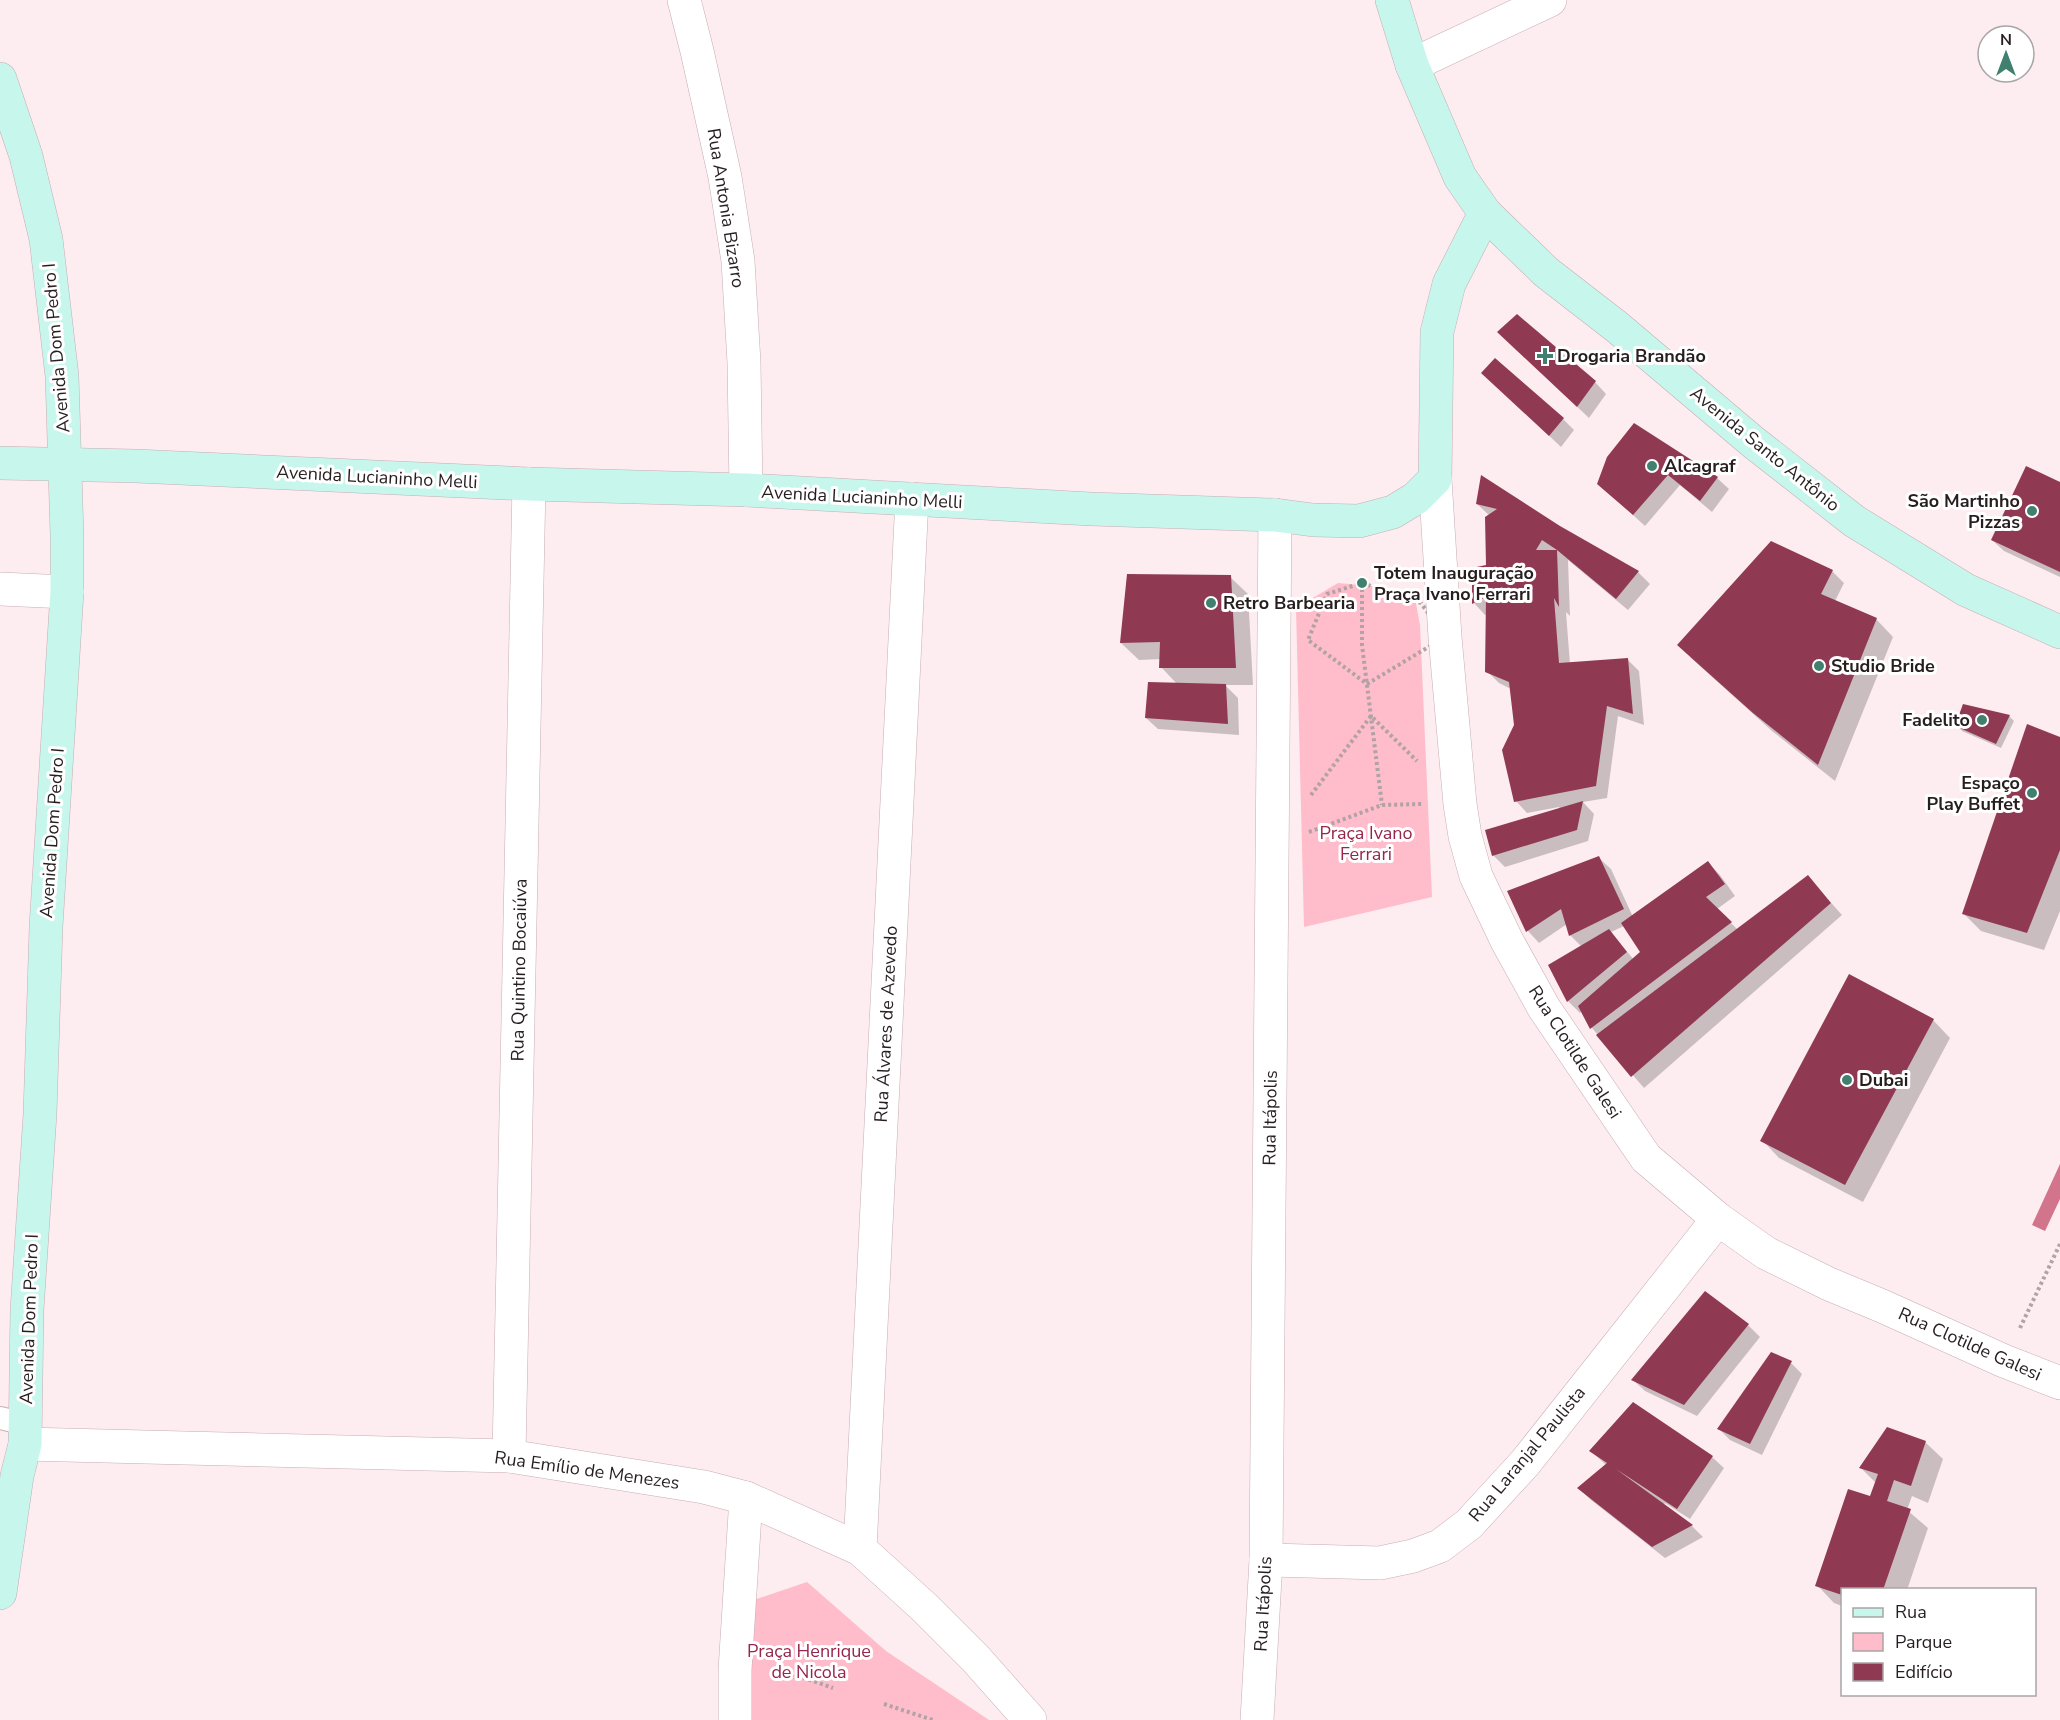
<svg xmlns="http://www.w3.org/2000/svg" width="2060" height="1720" font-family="'Nunito Sans',sans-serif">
	<rect width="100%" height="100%" fill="#fdedf0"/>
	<g fill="#ffbcca">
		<path d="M1338 583 1373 586 1415 598 1420 625 1432 897 1304 927 1296 608Z"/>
		<path d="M807 1582 886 1651 989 1720H747L751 1601Z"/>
	</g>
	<path fill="#d2748c" d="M2060 1164V1199L2045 1231 2032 1225Z"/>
	<g fill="#0003" fill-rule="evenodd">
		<path d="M1510 343 1595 382 1606 394 1589 418Z"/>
		<path d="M1495 384 1563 419 1574 430 1561 447Z"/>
		<path d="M1608 457 1717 478 1729 489 1712 512 1680 485 1645 526 1599 484Z"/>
		<path d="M1482 478 1559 528 1638 572 1650 584 1628 610 1568 560 1570 616 1566 612 1570 664 1627 659 1639 671 1644 725 1618 716 1607 798 1583 802 1594 814 1588 841 1505 867 1493 855 1560 809 1559 807 1527 813 1516 801 1515 725 1511 689 1499 683 1487 671 1488 614 1485 615 1474 603 1473 569 1487 567 1490 516 1477 504Z"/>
		<path d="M2060 483V577L2004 551 1992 540Z"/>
		<path d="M1832 571 1844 583 1835 601 1876 619 1893 637 1835 781 1772 731 1690 657Z"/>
		<path d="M1230 577 1248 594 1253 685H1225L1238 698 1239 735 1158 729 1146 718 1178 685 1161 667V659L1139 660 1121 643Z"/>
		<path d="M2009 716 2014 721 2001 748 1962 731 1957 725Z"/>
		<path d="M2060 738V911L2044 950 1981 931 1963 913Z"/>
		<path d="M1599 858 1611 869 1633 917 1708 863 1720 875 1735 896 1717 909 1738 930 1808 877 1842 915 1644 1088 1592 1028 1582 1011 1580 1013 1568 1001 1550 966 1582 947 1570 935 1567 924 1539 943 1528 931 1509 892ZM1624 926 1642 952 1634 960 1611 932Z"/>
		<path d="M1933 1020 1950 1038 1863 1202 1779 1158 1762 1140Z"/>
		<path d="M1705 1293 1748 1325 1760 1337 1697 1416 1645 1391 1633 1380Z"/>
		<path d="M1791 1363 1802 1374 1762 1455 1730 1440 1719 1429Z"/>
		<path d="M1925 1442 1943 1459 1928 1503 1912 1496 1907 1510 1928 1528 1907 1590H1842V1606L1834 1603 1817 1585 1871 1498 1876 1483 1861 1468Z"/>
		<path d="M1591 1451 1712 1457 1724 1468 1690 1519 1665 1503 1663 1506 1692 1526 1703 1537 1665 1558 1591 1500 1579 1488 1606 1465Z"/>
	</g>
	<g fill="#903953" fill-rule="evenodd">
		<path d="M1517 314 1596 381 1577 407 1497 332Z"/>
		<path d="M1495 358 1564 418 1549 436 1481 373Z"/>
		<path d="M1634 423 1718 477 1700 501 1668 475 1633 515 1597 484 1607 457Z"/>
		<path d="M2026 466 2060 482V572L1991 540Z"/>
		<path d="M1481 475 1560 526 1639 571 1616 599 1557 550 1559 607 1554 598 1559 663 1628 658 1633 714 1607 706 1596 786 1514 802 1502 750 1514 725 1509 682 1485 672 1486 597 1472 604V568L1486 565 1485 517 1497 509 1476 504ZM1542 540 1557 550H1536Z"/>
		<path d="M1771 541 1833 570 1821 594 1877 618 1818 765 1753 713 1677 645Z"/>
		<path d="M1127 574 1231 575 1236 668H1159L1160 642 1120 643Z"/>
		<path d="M1148 682 1226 684 1228 724 1145 718Z"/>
		<path d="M1963 704 2010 715 1996 744 1955 726Z"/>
		<path d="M2027 724 2060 737V850L2027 933 1962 914Z"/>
		<path d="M1583 801 1577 830 1492 856 1485 830Z"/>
		<path d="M1599 856 1624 909 1569 936 1561 909 1526 932 1507 891Z"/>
		<path d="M1708 861 1725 884 1706 897 1732 922 1590 1029 1578 1006 1640 952 1621 923Z"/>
		<path d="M1808 875 1831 903 1631 1077 1596 1035Z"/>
		<path d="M1609 929 1627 952 1567 1002 1548 965Z"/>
		<path d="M1849 974 1934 1019 1845 1185 1760 1141Z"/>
		<path d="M1705 1291 1749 1324 1684 1405 1631 1380Z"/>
		<path d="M1771 1352 1792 1361 1750 1444 1717 1429Z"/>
		<path d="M1633 1402 1713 1456 1677 1509 1616 1469 1693 1525 1652 1547 1577 1488 1607 1463 1589 1451Z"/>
		<path d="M1887 1427 1926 1441 1911 1486 1894 1480 1887 1501 1911 1509 1883 1590H1842V1595L1815 1586 1848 1489 1870 1496 1878 1474 1859 1468Z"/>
	</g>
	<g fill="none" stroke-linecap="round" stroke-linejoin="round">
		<g stroke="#c7adb2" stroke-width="24">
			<path id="lane" d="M0 1418 25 1424"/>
		</g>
		<g stroke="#c7adb2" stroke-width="34">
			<g id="street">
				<path d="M684 0 697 51 725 177 738 261 744 363 746 490"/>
				<path d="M1412 65 1550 0"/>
				<path d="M1435 479 1445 637 1460 804 1465 836 1476 876 1507 941 1544 1008 1646 1158 1718 1219 1766 1253 1829 1284 1882 1306 2004 1361 2060 1383"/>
				<path d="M0 589 67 592"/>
				<path d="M25 1444 509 1456 704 1487 746 1498 860 1549 924 1607 976 1659 1030 1720"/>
				<path d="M509 1456 529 484"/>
				<path d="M860 1549 912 499"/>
				<path d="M1266 1560 1380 1563 1413 1556 1440 1546 1469 1524 1525 1463 1718 1219"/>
				<path d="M735 1720V1670L746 1498"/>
				<path d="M1257 1720 1266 1560 1275 515"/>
			</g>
		</g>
		<g stroke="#c7adb2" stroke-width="34">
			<g id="secondary">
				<path d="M1392 0 1412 65 1460 177 1485 213 1546 272 1617 327 1753 442 1854 521 1966 590 2060 632"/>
				<path d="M0 79 26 156 46 239 62 376 67 535V592L46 927 40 1114 27 1310 25 1444 17 1476 0 1593"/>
				<path d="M0 463 136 466 529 484 746 490 1091 509 1275 515 1313 520 1359 521 1393 512 1416 498 1435 479 1437 332 1449 284 1485 213"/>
			</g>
		</g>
		<g stroke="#b0a2a5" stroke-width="4" stroke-dasharray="3 3" stroke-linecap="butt">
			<path d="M1362 583 1421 603 1445 637 1367 684 1308 640 1327 594Z"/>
			<path d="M1362 583V645L1382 805"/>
			<path d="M1311 795 1371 716 1417 761"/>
			<path d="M1309 832 1382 805 1423 804"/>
			<path d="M2020 1328 2060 1244"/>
			<path d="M773 1675 805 1678 833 1688"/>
			<path d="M884 1704 933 1720"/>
		</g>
		<use href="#lane" stroke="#fff" stroke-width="22"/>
		<use href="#street" stroke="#fff" stroke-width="33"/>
		<use href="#secondary" stroke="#c7f7ec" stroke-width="33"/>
	</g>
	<g fill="#41806e" stroke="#fff" stroke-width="2">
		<path d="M1542 347h6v6h6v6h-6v6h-6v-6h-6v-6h6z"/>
		<circle cx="1652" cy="466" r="6"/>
		<circle cx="2032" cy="511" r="6"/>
		<circle cx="1362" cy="583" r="6"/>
		<circle cx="1211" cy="603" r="6"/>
		<circle cx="1819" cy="666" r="6"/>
		<circle cx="1982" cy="720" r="6"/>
		<circle cx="2032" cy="793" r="6"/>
		<circle cx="1847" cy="1080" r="6"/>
	</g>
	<g text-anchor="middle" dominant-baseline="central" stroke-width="6" stroke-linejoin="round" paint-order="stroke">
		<g font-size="18" fill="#271e20" stroke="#fff">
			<text transform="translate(726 208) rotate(81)">Rua Antonia Bizarro</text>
			<text transform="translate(56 348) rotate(-95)">Avenida Dom Pedro I</text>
			<text transform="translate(1765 449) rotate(39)">Avenida Santo Antônio</text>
			<text transform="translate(377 477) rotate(3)">Avenida Lucianinho Melli</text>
			<text transform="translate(862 497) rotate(3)">Avenida Lucianinho Melli</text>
			<text transform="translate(52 833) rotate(-86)">Avenida Dom Pedro I</text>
			<text transform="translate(519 970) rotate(-89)">Rua Quintino Bocaiúva</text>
			<text transform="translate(886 1024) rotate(-87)">Rua Álvares de Azevedo</text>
			<text transform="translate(1575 1052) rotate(57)">Rua Clotilde Galesi</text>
			<text transform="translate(1270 1118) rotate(-89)">Rua Itápolis</text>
			<text transform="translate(29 1319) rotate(-88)">Avenida Dom Pedro I</text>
			<text transform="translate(1970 1344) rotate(24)">Rua Clotilde Galesi</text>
			<text transform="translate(1527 1454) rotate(-50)">Rua Laranjal Paulista</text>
			<text transform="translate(587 1470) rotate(8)">Rua Emílio de Menezes</text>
			<text transform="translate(1263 1604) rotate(-87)">Rua Itápolis</text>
		</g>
		<g font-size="18" font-weight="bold" fill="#271e20" stroke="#fff" text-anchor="start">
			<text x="1557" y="356">Drogaria Brandão</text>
			<text x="1664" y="466">Alcagraf</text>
			<text x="2020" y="501" text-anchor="end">São Martinho<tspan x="2020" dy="21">Pizzas</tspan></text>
			<text x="1374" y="573">Totem Inauguração<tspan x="1374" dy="21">Praça Ivano Ferrari</tspan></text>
			<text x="1223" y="603">Retro Barbearia</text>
			<text x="1831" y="666">Studio Bride</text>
			<text x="1970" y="720" text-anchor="end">Fadelito</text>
			<text x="2020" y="783" text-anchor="end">Espaço<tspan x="2020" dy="21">Play Buffet</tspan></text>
			<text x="1859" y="1080">Dubai</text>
		</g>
		<g font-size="18" fill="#96264d" stroke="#fff">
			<text x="1366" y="833">Praça Ivano<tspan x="1366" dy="21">Ferrari</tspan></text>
			<text x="809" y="1651">Praça Henrique<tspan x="809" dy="21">de Nicola</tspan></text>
		</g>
	</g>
	<rect x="1841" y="1588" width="195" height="108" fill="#ffffff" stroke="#a9a5a6" stroke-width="1.5"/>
	<rect x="1853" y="1608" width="30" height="9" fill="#c7f7ec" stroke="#a9a5a6" stroke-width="1.5"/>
	<text x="1895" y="1618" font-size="18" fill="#271e20">Rua</text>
	<rect x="1853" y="1633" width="30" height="18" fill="#ffbcca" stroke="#a9a5a6" stroke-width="1.5"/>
	<text x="1895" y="1648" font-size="18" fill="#271e20">Parque</text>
	<rect x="1853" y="1663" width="30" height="18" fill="#903953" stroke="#a9a5a6" stroke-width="1.5"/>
	<text x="1895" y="1678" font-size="18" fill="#271e20">Edifício</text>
	<g transform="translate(2006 54)"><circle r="28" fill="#ffffff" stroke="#a9a5a6" stroke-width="1.5"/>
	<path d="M0-4.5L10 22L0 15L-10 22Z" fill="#41806e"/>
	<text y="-9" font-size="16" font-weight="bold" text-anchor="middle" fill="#271e20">N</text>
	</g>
</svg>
